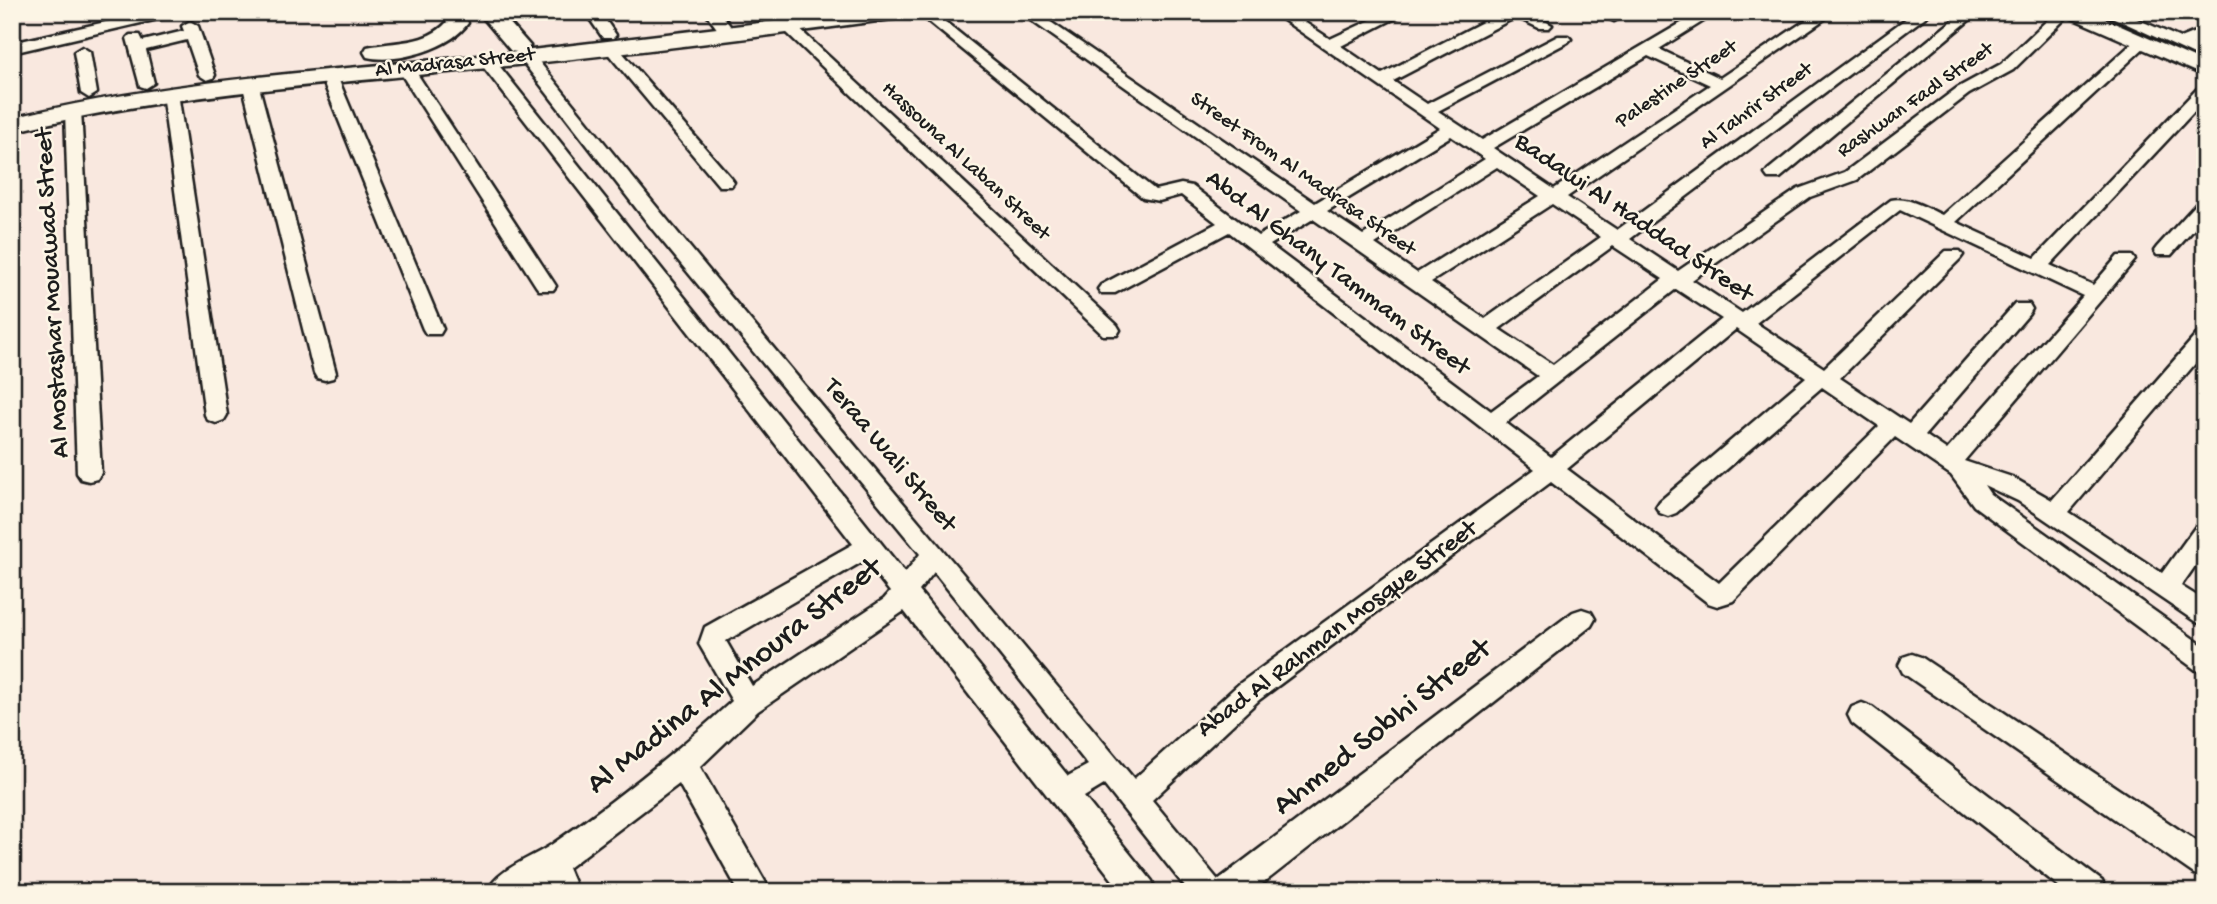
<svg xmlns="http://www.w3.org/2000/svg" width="2217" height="904" font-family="'Gochi Hand',sans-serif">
	<rect width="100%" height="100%" fill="#f9e8df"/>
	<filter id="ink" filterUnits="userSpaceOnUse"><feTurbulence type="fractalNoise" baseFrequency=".0143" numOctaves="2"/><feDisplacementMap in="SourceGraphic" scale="14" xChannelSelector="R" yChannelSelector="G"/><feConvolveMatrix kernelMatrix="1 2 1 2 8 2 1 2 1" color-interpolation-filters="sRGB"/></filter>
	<g filter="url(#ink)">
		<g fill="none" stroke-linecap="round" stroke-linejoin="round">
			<g stroke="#1c1c1c" stroke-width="5">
				<g id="minor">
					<path d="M150 12H178L171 16 12 53V43Z"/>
					<path d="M585 12H600L616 35 613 38H603Z"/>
					<path d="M705 12H720L736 34 733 37H723Z"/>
					<path d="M792 12H807V14L800 18 795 17Z"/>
					<path d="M917 12H933L1155 190 1181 184 1192 186 1258 236 1301 211 1019 12H1036L1315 203 1440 128 1272 12H1289L1330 39 1388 12H1407L1341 46 1382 74 1502 12H1529L1552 25 1549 28H1539L1516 17 1393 81 1427 104 1558 36H1568L1571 39 1568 42 1438 111 1482 140 1700 12H1718L1659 49 1720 78 1818 12H1835L1567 197 1617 230 1915 12H1932L1630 239 1678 271 1798 189 1845 172 1957 88 2001 64 2056 12H2072L2013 70 1969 94 1857 180 1810 197 1692 280 1742 313 1891 200C1907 196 1927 208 1942 215L2137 39H2147L2150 42 2147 45 1956 222 2035 258 2199 87 2205 85V100L2050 265 2093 285 2118 256H2132L2135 260 1964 461 2012 477 2052 500 2198 333 2205 331V352L2069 512 2162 573 2196 526 2205 524V552L2181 586 2205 601V625L2196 622 2018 501 1984 485 1990 494 2205 647V673L2196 670 1974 506 1951 475 1895 437 1733 601 1717 606 1708 603 1551 482 1259 700 1152 800 1218 880 1573 612 1582 609 1591 612 1595 619 1591 626 1252 892H1189L1104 785 1084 797 1152 881 1156 892H1122L904 611 758 711 700 767 771 892H739L679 784 568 868 578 892H547L544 883 530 892H487C496 870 531 858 551 845 615 801 674 754 732 701L699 644 705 627 853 544 481 64 479 61 481 58H493L905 573 920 554 653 230 519 57 521 54H533C728 299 934 537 1134 779L1239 684 1535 469 1229 232 1115 293H1101L1098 289 1101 285 1217 223 1181 195 1159 201 1143 198ZM1648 56 1710 85 1554 189 1493 148ZM1451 136 1485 159 1363 235 1327 211ZM1497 167 1540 196 1417 273 1375 244ZM1552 204 1601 237 1485 319 1431 282ZM1900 210 2083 296 1947 450 1925 435 2029 314 2032 309 2029 304H2015L1909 424 1840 378 1960 259 1963 255 1960 251H1946L1824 368 1756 323ZM1313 219 1538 376 1491 411 1270 245ZM1613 246 1663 279 1553 365 1499 329ZM1676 289 1722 319 1551 457 1506 423ZM1736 329 1806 377 1660 501 1656 507 1660 513 1668 516 1676 513 1822 387 1879 426 1719 583 1567 469ZM865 560 890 592 884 599 752 686 726 641ZM934 572 1088 765 1068 776 919 591Z"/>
					<path d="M1595 12H1615L1621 17 1614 21Z"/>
					<path d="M1963 12H1979L1780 178H1768L1765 174 1768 170Z"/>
					<path d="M2101 12H2121L2180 38 2205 28V38L2193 44 2205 49V60Z"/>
					<path d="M190 21 198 26 215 75 213 78 207 80 199 75 187 40 146 50 154 83 146 88 140 86 127 38 130 35H140L143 41 184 31 182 26Z"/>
					<path d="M789 22 794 24 1117 325 1120 330 1117 335H1103L784 30 781 27Z"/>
					<path d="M610 42 615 44 731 178 734 182 731 186H719L605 50 602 47Z"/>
					<path d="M82 47 90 52 97 93 89 98 81 93 74 52Z"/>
					<path d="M406 64 414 69 556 286 553 290H539L536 286 398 69Z"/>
					<path d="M329 71 337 76 443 329 440 334H426L423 329 321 76Z"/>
					<path d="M250 78 258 83 336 373 333 378 325 380 317 378 314 373 242 83Z"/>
					<path d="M170 88 178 93 227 415 224 420 216 423 208 420 205 415 162 93Z"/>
					<path d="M73 105 81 110 101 473 97 479 89 481 81 479 77 473 65 110Z"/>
					<path d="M2205 200V217L2171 255H2157L2154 251 2157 247 2199 201Z"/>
					<path d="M1912 654 1921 657 2205 847V878L2194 874 1903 673 1899 665 1903 657Z"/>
					<path d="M1862 703 1872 707 2102 881 2106 892H2066L1852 723 1848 715 1852 707Z"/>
				</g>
			</g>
			<g stroke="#1c1c1c" stroke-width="5">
				<path id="tertiary" d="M2064 12H2089L2205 63V76L2067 16Z"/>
			</g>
			<g stroke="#1c1c1c" stroke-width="5">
				<g id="secondary">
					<path d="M444 12H464L468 23C451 48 397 64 367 57L364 52 367 47C395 41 427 45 447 22Z"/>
					<path d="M478 12H500L530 46 523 51 851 12H910L907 16 900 18C753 38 606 56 458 71 306 86 162 95 12 132V118C179 77 348 70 517 52L511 51Z"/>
				</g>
			</g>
			<use href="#minor" fill="#fcf5e5" fill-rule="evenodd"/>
			<use href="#tertiary" fill="#fcf5e5" fill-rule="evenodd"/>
			<use href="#secondary" fill="#fcf5e5" fill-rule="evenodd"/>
		</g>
	</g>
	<g text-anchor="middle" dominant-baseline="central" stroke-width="5" stroke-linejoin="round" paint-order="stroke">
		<g font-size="21" fill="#1c1c1c" stroke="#fcf5e5">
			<text transform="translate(455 64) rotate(-6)">Al Madrasa Street</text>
			<text transform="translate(1677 85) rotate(-34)">Palestine Street</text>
			<text transform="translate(1916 101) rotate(-35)">Rashwan Fadl Street</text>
			<text transform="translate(1757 107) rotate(-36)">Al Tahrir Street</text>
			<text transform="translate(965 162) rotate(43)">Hassouna Al Laban Street</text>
			<text transform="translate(1302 175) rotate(35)">Street From Al Madrasa Street</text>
		</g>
		<g font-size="26" fill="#1c1c1c" stroke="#fcf5e5">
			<text transform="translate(1633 219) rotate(34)">Badawi Al Haddad Street</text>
			<text transform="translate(1337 274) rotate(37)">Abd Al Ghany Tammam Street</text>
			<text transform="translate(54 293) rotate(-93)">Al Mostashar Mouawad Street</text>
			<text transform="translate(889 456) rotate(50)">Teraa Wali Street</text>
			<text transform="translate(1338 630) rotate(-37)">Abad Al Rahman Mosque Street</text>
		</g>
		<g font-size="32" fill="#1c1c1c" stroke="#fcf5e5">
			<text transform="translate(735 677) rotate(-38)">Al Madina Al Mnoura Street</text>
			<text transform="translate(1383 728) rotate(-38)">Ahmed Sobhi Street</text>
		</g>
	</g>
	<rect width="2217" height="904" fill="none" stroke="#fcf5e5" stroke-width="42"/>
	<rect x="21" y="21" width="2175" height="862" fill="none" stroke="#1c1c1c" stroke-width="2.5" filter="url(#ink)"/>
</svg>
